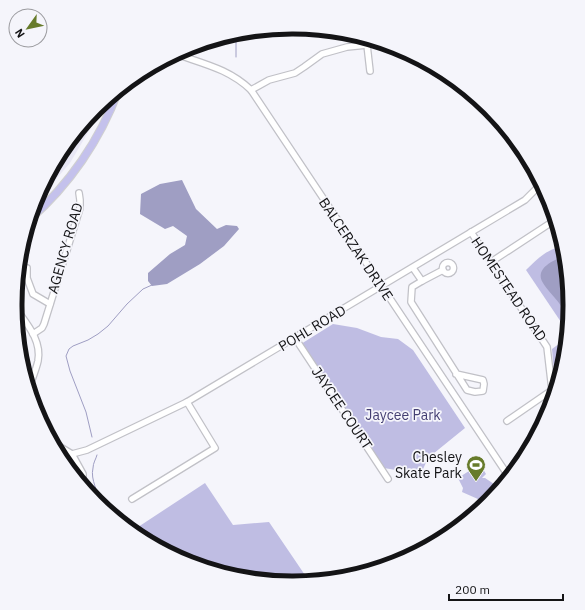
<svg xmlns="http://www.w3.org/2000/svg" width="585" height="610" font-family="'IBM Plex Sans',sans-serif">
	<rect width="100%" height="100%" fill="#f5f5fb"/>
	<path fill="#e8e7f5" d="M103 103 97 117 70 163 35 203 62 151 96 109Z"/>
	<g fill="#bfbde3">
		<path d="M563 247 570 305 567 331 526 270C537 259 548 248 563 247Z"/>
		<path d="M333 324 357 328 381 337 398 339 413 350 465 428 428 458 420 476 402 471 384 468 301 344Z"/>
		<path d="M567 338 565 359 557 386 555 383 552 349Z"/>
		<path d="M480 464 486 474 482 478H485L494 484 487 503 462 492 463 488 458 478Z"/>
		<path d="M205 483 233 525 269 522 309 581C269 585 225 576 187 561 170 555 154 544 138 536L132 531Z"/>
	</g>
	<g fill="#9f9ec3">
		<path d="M182 180 196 209 217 229 226 225 237 226 239 229 224 246 200 264 167 284 152 286 148 281V273L170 254 185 245 187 236 173 226 165 229 140 214 141 194 160 184Z"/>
		<path d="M565 256 570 305 569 320C565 314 563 308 559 303 554 296 547 290 543 283 534 268 554 260 565 256Z"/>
	</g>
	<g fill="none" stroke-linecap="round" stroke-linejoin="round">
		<g stroke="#9f9ec3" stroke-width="1">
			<path d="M236 57V42L239 33"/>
			<path d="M92 437 86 412 70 371 66 356 69 349 73 346 88 340 98 334 108 326 127 304 143 289 152 285"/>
			<path d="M97 455C96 459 93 463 93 468 90 480 99 492 99 503"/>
		</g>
		<g stroke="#c1c1c7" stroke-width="8">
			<g id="minor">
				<path d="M367 45 370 71"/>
				<path d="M176 54C204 64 229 69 251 90L509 477"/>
				<path d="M251 90 269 80 295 73 304 67 322 54 347 47 367 45 374 41"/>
				<path d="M471 232 547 347 552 390 554 394"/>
				<path d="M491 262 555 220"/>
				<circle cx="448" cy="268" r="5.5"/>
				<path d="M27 268V278L33 294 50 304"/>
				<path d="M413 268 422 281 412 287 411 302 467 390 475 392 483 391 484 384 483 380 456 374"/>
				<path d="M422 281 443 270"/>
				<path d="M15 307C26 323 42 340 38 361 36 370 32 379 29 388"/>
				<path d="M33 334 42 328 44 324 80 208V200L79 193"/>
				<path d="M295 338 388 479"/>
				<path d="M507 421 552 390"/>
				<path d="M52 442 72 454 83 474V485"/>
				<path d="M72 454 87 450 187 402 525 200 541 184"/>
				<path d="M132 499 215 448 187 402"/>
			</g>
		</g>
		<g stroke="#d0d0d0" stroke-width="9">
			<path id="major" d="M30 219C69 185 100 140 118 91"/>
		</g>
		<use href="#minor" stroke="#fff" stroke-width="5.5"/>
		<use href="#major" stroke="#c4c1ec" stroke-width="7"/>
	</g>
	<defs>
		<g id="stadium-pin" transform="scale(1)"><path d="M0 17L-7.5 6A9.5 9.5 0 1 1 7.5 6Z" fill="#677b2b" stroke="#f5f5fb"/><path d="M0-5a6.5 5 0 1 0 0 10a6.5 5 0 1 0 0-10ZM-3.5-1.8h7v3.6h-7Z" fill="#fff"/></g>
	</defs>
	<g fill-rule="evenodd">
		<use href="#stadium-pin" x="476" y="465"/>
	</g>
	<g text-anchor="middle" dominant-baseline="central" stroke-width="3.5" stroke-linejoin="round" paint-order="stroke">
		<g font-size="14" fill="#141416" stroke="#f5f5fb">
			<text transform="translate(65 248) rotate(-74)">AGENCY ROAD</text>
			<text transform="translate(356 249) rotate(56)">BALCERZAK DRIVE</text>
			<text transform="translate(509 289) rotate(56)">HOMESTEAD ROAD</text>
			<text transform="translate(312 328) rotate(-31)">POHL ROAD</text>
			<text transform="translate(342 408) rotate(56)">JAYCEE COURT</text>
		</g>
		<g font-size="14" fill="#443f72" stroke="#f5f5fb">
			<text x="403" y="415">Jaycee Park</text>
		</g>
		<g font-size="14" fill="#141416" stroke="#f5f5fb" text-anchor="end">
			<text x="462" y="457">Chesley<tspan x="462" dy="16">Skate Park</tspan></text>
		</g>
	</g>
	<path d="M0 0H585V610H0ZM292 34H293A270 270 0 0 1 563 304V306A270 270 0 0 1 293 576H292A270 270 0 0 1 22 306V304A270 270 0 0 1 292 34Z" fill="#f5f5fb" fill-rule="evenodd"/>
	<path fill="none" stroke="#141416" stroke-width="5" d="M292 34H293A270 270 0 0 1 563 304V306A270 270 0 0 1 293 576H292A270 270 0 0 1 22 306V304A270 270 0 0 1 292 34Z"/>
	<g transform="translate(28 28) rotate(237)"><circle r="19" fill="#f5f5fb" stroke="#9b9b9f"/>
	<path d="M0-3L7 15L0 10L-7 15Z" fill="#677b2b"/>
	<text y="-6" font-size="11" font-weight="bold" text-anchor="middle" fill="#141416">N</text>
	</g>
	<path d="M449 594v6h114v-6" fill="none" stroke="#141416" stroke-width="2"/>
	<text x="455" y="594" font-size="12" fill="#141416" stroke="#f5f5fb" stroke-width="3" paint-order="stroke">200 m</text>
</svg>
